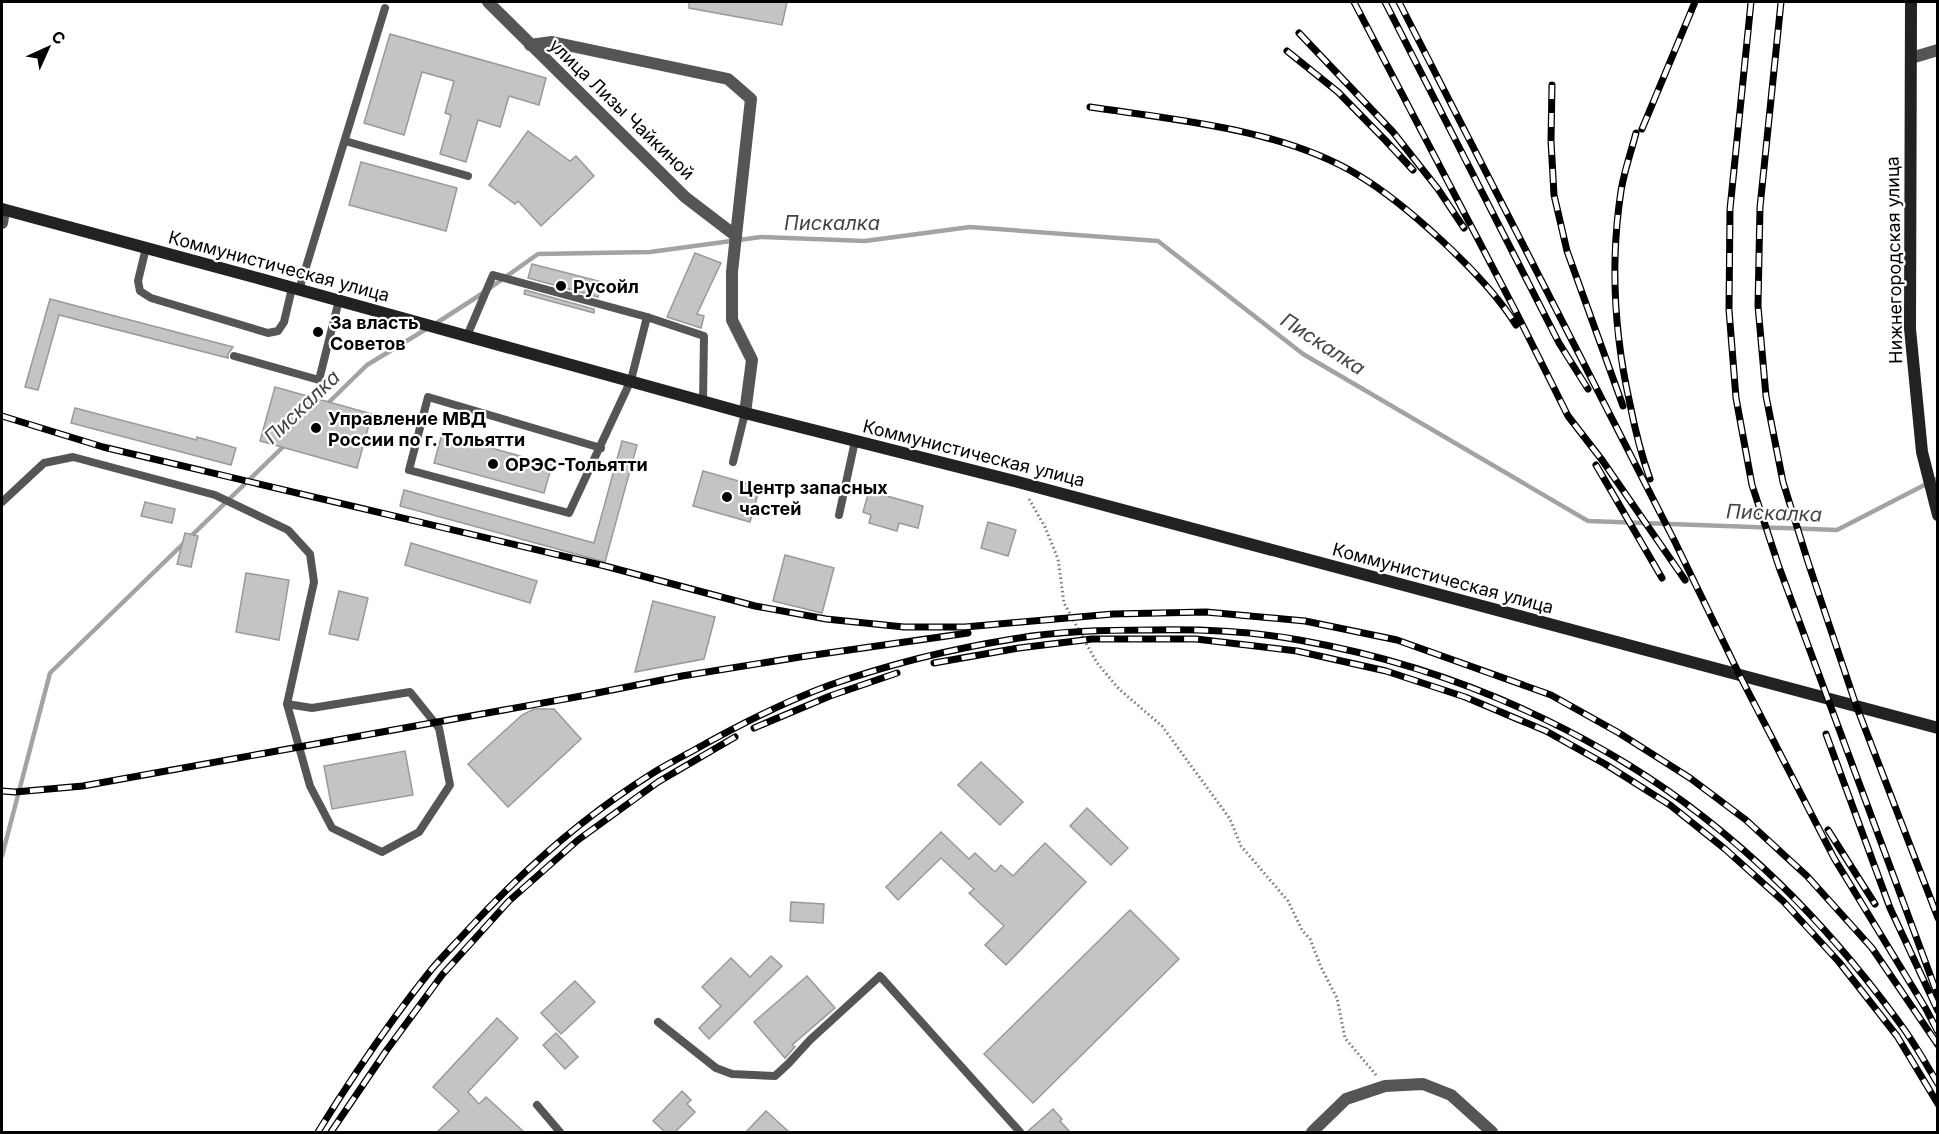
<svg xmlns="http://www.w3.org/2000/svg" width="1939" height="1134" font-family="Inter,sans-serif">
	<rect width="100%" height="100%" fill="#fff"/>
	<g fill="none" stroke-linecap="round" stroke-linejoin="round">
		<g stroke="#a3a3a3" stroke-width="4.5">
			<path d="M490 288 538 254 650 252 761 237 865 241 970 227 1158 241 1303 354 1588 521 1837 530 1938 478"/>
			<path d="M435 324 483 293"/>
			<path d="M325 406 367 365 428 328"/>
			<path d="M2 856 50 673 287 443"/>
		</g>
	</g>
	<g fill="#c4c4c4" stroke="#999" stroke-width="1.5">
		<path d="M689 2H787L782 25 689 8Z"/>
		<path d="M390 34 546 78 539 105 509 96 500 127 478 120 466 162 440 154 451 115 445 113 454 81 422 72 404 135 364 123Z"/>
		<path d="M528 131 570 161 576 156 594 176 541 226 518 201 515 204 489 185Z"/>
		<path d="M361 162 457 188 446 231 349 205Z"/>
		<path d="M695 253 721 263 697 314 704 316 701 328 667 317Z"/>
		<path d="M532 264 602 282 598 297 528 278Z"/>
		<path d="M525 290 594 309V313L524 294Z"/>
		<path d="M50 299 233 347 228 354V358L59 315 38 390 25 387Z"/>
		<path d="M275 387 372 414 357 468 260 441Z"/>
		<path d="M75 408 197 440V437L236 448 231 465 71 423Z"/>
		<path d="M442 434 552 465 544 493 434 463Z"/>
		<path d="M622 441 637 445 605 562 400 506 404 490 594 543Z"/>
		<path d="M703 471 760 487 750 522 693 506Z"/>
		<path d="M869 491 923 506 918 528 899 523 897 531 869 523 871 515 863 512Z"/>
		<path d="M145 502 175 509 172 523 141 516Z"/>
		<path d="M988 522 1016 530 1008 556 981 548Z"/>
		<path d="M185 533 198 536 191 567 177 564Z"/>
		<path d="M411 543 537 581 530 603 405 565Z"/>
		<path d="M785 555 834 568 822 613 773 601Z"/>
		<path d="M246 573 289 580 279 640 236 632Z"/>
		<path d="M339 591 368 598 358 640 329 634Z"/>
		<path d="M653 601 715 617 704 659 635 672Z"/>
		<path d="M534 709H554L581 739 508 807 468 764 522 715Z"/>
		<path d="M405 751 413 795 332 809 324 766Z"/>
		<path d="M981 762 1023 802 1000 825 958 785Z"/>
		<path d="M1087 808 1128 848 1111 865 1070 826Z"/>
		<path d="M941 832 969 859 975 853 995 872 1001 865 1013 876 1045 843 1086 882 1006 965 985 945 1004 926 969 893 974 889 941 858 898 900 886 887Z"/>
		<path d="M791 902 824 904 823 923 790 921Z"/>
		<path d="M1130 910 1179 959 1033 1103 984 1054Z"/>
		<path d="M771 956 782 966 709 1039 699 1028 721 1006 702 987 731 958 750 977Z"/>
		<path d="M807 976 835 1008 792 1045 795 1047 785 1058 754 1022Z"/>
		<path d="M575 981 595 1002 561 1034 541 1013Z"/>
		<path d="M497 1018 518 1038 468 1092 479 1104 486 1097 524 1132H437L459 1111 433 1087Z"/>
		<path d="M556 1033 578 1057 565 1069 543 1045Z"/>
		<path d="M682 1091 691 1100 687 1104 695 1112 675 1132H665L653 1121Z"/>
		<path d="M1053 1109 1062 1119 1060 1121 1070 1132H1027Z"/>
		<path d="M766 1111 789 1132H746Z"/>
	</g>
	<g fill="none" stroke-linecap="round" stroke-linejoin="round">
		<path stroke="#777" stroke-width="3" stroke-dasharray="1.5 3" stroke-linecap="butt" d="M1029 499 1045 527 1058 559 1064 603 1097 663 1119 689 1162 726 1230 819 1241 846 1288 901 1302 930 1310 939 1321 967 1337 998 1345 1038 1376 1075"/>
		<g stroke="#555" stroke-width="8">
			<path d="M345 141 468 176"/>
			<path d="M146 248 138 281 140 291 151 298 268 333 278 331 284 322 292 288"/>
			<path d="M299 290 385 8"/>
			<path d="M467 336 493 275 647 317"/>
			<path d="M234 356 319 380 339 300"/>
			<path d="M601 448 428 397 409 470 569 513 631 380 647 317 704 336 703 401"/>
			<path d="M733 462 745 413"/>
			<path d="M2 502 44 463 73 457 215 495 288 530 310 554 314 582 287 704 312 708 410 692 439 728 450 785 419 832 382 852 332 828 310 786 287 704"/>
			<path d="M839 515 855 441"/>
			<path d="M658 1022 716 1068 732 1074 775 1076 788 1064 810 1040 880 976 1020 1132"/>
			<path d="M537 1105 560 1132"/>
		</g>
		<g stroke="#555" stroke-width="12">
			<path d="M488 2 685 197 736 236"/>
			<path d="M530 45 552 42 728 79 751 99 732 272V320L752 360 745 413"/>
			<path d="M1911 58 1938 50"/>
			<path d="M2 223 4 210"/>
			<path d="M1312 1132 1346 1099 1385 1086 1423 1084 1451 1095 1492 1132"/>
		</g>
		<g stroke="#222" stroke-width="12">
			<path d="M1911 2 1910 329 1922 452 1938 515"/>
			<path d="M2 209 261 279 745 413 1018 482 1938 728"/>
		</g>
		<g stroke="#000" stroke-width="7">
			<g id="rail">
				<path d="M1354 2 1516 312 1568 416 1602 460 1685 580"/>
				<path d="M1385 2 1559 343 1588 389"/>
				<path d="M1399 2 1674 540 1740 676 1834 858 1926 1009 1938 1032"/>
				<path d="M1751 2 1730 209 1729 310 1736 398 1752 485 1779 567 1938 996"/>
				<path d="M1781 2 1760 207 1758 306 1766 396 1783 482 1808 562 1856 705 1938 918"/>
				<path d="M1299 33 1393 132 1438 189 1464 228"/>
				<path d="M1287 51 1338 92 1386 141 1413 170"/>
				<path d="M1552 85 1551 141 1554 195 1567 251 1623 406"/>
				<path d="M1090 107C1177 120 1282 129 1358 175 1388 193 1415 216 1440 239 1466 263 1497 294 1516 325"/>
				<path d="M1642 129 1695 2"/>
				<path d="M1636 133C1631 152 1624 172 1621 191 1610 263 1614 333 1630 404 1635 430 1641 454 1650 479"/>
				<path d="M2 416 103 447 605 566 755 606 826 619 904 627H965L1113 614 1206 612 1305 621 1397 640 1551 695 1619 733 1690 778 1746 820 1807 876 1872 948 1938 1045"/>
				<path d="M1596 465 1662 578"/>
				<path d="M934 663 1019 648 1092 639H1196L1297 651 1386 671 1465 697 1546 731 1605 764 1670 805 1725 849 1783 901 1839 962 1897 1036 1938 1104"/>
				<path d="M754 728 830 696 897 673"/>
				<path d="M1826 734 1890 908 1938 1011"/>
				<path d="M2 791 15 792 83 786 587 695 682 676 800 657 968 633"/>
				<path d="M1828 830 1875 904"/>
				<path d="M318 1132C352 1077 390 1021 431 970 442 957 454 945 465 933 520 873 584 816 653 773 667 764 682 757 696 749 739 725 784 702 830 685 890 664 951 649 1013 639 1058 631 1105 630 1151 630 1200 629 1251 631 1299 640 1406 659 1511 697 1605 751 1723 818 1822 916 1901 1025 1915 1044 1926 1064 1938 1084"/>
				<path d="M331 1132 386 1051 442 975 509 901 578 840 658 782 735 737"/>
			</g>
		</g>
		<use href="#rail" stroke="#fff" stroke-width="4.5" stroke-dasharray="14" stroke-linecap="butt"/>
	</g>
	<g fill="#000" stroke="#fff" stroke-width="2">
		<circle cx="561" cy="286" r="6"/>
		<circle cx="318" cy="332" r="6"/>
		<circle cx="316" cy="428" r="6"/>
		<circle cx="493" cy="464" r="6"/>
		<circle cx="727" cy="497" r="6"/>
	</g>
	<g text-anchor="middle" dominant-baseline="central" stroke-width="4.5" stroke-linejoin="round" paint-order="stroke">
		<g font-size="18" fill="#000" stroke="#fff">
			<text transform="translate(622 109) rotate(44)">улица Лизы Чайкиной</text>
			<text transform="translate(1894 260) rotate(-91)">Нижнегородская улица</text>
			<text transform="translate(279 266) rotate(15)">Коммунистическая улица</text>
			<text transform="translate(974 453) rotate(14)">Коммунистическая улица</text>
			<text transform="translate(1443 578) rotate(15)">Коммунистическая улица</text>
		</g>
		<g font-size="18" font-weight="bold" fill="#000" stroke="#fff" text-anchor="start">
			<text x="573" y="286">Русойл</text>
			<text x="330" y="322">За власть<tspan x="330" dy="21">Советов</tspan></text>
			<text x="328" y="418">Управление МВД<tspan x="328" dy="21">России по г. Тольятти</tspan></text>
			<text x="505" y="464">ОРЭС-Тольятти</text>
			<text x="739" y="487">Центр запасных<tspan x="739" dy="21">частей</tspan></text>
		</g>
		<g font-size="20" font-style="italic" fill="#444" stroke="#fff">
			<text x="832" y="223">Пискалка</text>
			<text transform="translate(1323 344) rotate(33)">Пискалка</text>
			<text transform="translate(302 407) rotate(-44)">Пискалка</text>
			<text transform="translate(1774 513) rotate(2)">Пискалка</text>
		</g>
	</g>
	<rect width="1939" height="1134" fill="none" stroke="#000000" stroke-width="6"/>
	<g transform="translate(48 48) rotate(45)" stroke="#ffffff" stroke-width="4.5" paint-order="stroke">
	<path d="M0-4.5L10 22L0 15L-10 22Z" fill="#000000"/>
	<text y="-9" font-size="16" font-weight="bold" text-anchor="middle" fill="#000000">С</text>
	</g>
</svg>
